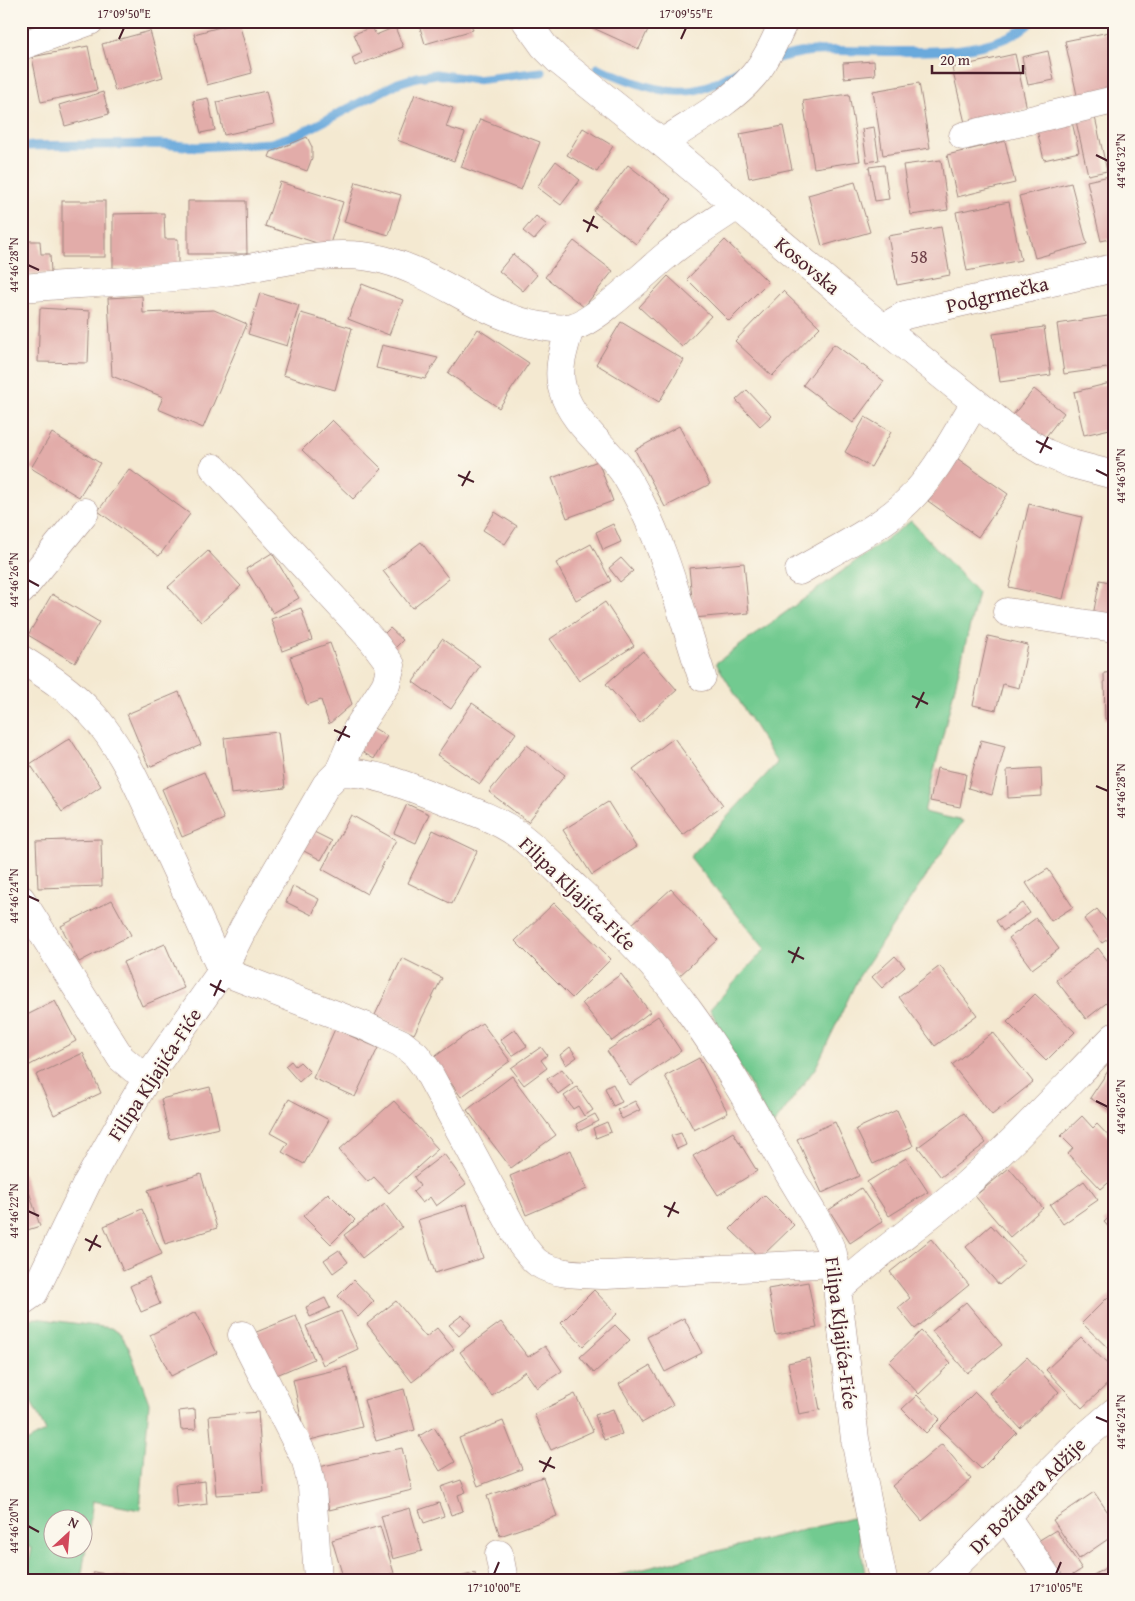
<svg xmlns="http://www.w3.org/2000/svg" width="1135" height="1601" font-family="'Gentium Book Plus',serif">
	<rect width="100%" height="100%" fill="#fbf7ec"/>
	<filter id="ink" filterUnits="userSpaceOnUse"><feTurbulence type="fractalNoise" baseFrequency=".02" numOctaves="2"/><feDisplacementMap in="SourceGraphic" scale="10" xChannelSelector="R" yChannelSelector="G"/><feConvolveMatrix kernelMatrix="1 2 1 2 8 2 1 2 1" color-interpolation-filters="sRGB"/></filter>
	<filter id="wash" filterUnits="userSpaceOnUse"><feTurbulence type="fractalNoise" baseFrequency=".0096" numOctaves="4" result="noise"/><feDisplacementMap in="SourceGraphic" scale="20" xChannelSelector="R" yChannelSelector="G"/><feGaussianBlur stdDeviation="1.12" result="paint"/><feColorMatrix in="noise" values="0 0 0 0 0 0 0 0 0 0 0 0 0 0 0 0 0 1.4 0 .05"/><feComposite in="paint" operator="in"/></filter>
	<g filter="url(#wash)">
		<rect width="100%" height="100%" fill="#f4e9d1"/>
		<g fill="#72ca90" stroke="#5e745e" fill-rule="evenodd">
			<path d="M911 521 978 593 924 812 963 821 858 978 816 1067 772 1127 710 1009 765 949 690 857 777 763 716 663Z"/>
			<path d="M35 1318 111 1328 121 1334 129 1348 149 1403 140 1510 93 1501 81 1580H25L32 1548 21 1544V1445L46 1431 21 1382V1320ZM82 1518V1548H52V1518Z"/>
			<path d="M856 1517 866 1580H603V1579Z"/>
		</g>
		<g fill="none" stroke-linecap="round" stroke-linejoin="round">
			<g stroke="#69a9dc" stroke-width="9">
				<path d="M773 59C786 56 800 52 814 51 873 47 987 66 1032 21"/>
				<path d="M598 68C631 81 666 99 703 88 721 82 735 70 753 65"/>
				<path d="M21 146 161 144 197 147 271 143 299 134 398 83 417 77 436 74 476 80 542 72"/>
			</g>
		</g>
		<g id="blocks">
			<g fill="#e2aca9">
				<path d="M418 21H470L473 30 425 44Z"/>
				<path d="M578 21H652L639 49Z"/>
				<path d="M239 22 252 73 207 85 194 34Z"/>
				<path d="M372 27 376 35 395 27 403 47 355 66 352 58 362 53 354 34Z"/>
				<path d="M150 31 163 77 115 91 102 44Z"/>
				<path d="M1114 31V87L1077 95 1065 41Z"/>
				<path d="M88 46 97 90 41 102 32 57Z"/>
				<path d="M1048 51 1054 80 1028 85 1022 57Z"/>
				<path d="M1015 54 1027 109 965 123 952 68Z"/>
				<path d="M874 61 875 75 844 78 843 63Z"/>
				<path d="M919 83 930 148 883 155 873 91Z"/>
				<path d="M266 91 274 124 224 135 217 102Z"/>
				<path d="M103 92 109 114 65 126 59 105Z"/>
				<path d="M415 94 453 108 446 127 465 133 454 161 397 140Z"/>
				<path d="M849 94 860 161 814 168 803 101Z"/>
				<path d="M208 98 215 130 201 133 193 101Z"/>
				<path d="M1095 117 1107 171 1088 175 1076 121Z"/>
				<path d="M480 119 540 142 521 190 461 167Z"/>
				<path d="M1072 122 1079 152 1044 160 1037 130Z"/>
				<path d="M783 126 792 169 749 178 740 134Z"/>
				<path d="M874 127 879 160 867 162 862 129Z"/>
				<path d="M583 128 613 146 597 172 567 155Z"/>
				<path d="M307 137 312 147V158L307 171 269 157 271 152Z"/>
				<path d="M1005 141 1015 183 957 197 947 155Z"/>
				<path d="M941 160 948 210 911 215 903 165Z"/>
				<path d="M556 161 580 180 561 205 537 187Z"/>
				<path d="M628 165 672 199 636 244 593 211Z"/>
				<path d="M884 165 889 199 875 201 869 167Z"/>
				<path d="M1114 175V238L1101 241 1087 181Z"/>
				<path d="M280 182 343 202 329 247 265 226Z"/>
				<path d="M356 182 401 195 389 235 344 222Z"/>
				<path d="M855 182 870 232 822 246 808 195Z"/>
				<path d="M1071 183 1087 244 1035 258 1019 196Z"/>
				<rect x="62" y="201" width="43" height="56"/>
				<path d="M188 201H246L247 254H188Z"/>
				<path d="M1009 202 1021 260 967 271 956 212Z"/>
				<path d="M164 213 165 239H178V266L113 268V214Z"/>
				<path d="M536 216 547 225 534 240 523 231Z"/>
				<path d="M941 227 950 275 897 285 888 236Z"/>
				<path d="M725 240 768 282 729 321 687 279Z"/>
				<path d="M21 241H40L41 254H50L51 273 21 274Z"/>
				<path d="M574 241 613 271 584 307 545 277Z"/>
				<path d="M513 254 537 275 523 291 499 271Z"/>
				<path d="M668 276 711 316 682 347 639 307Z"/>
				<path d="M362 284 403 300 389 335 348 319Z"/>
				<path d="M783 291 820 327 772 376 735 341Z"/>
				<path d="M260 293 299 305 287 346 248 334Z"/>
				<path d="M142 296 143 313 214 310 247 324 203 428 158 409 163 397 112 376 108 298Z"/>
				<path d="M40 308 90 311 88 363 38 362Z"/>
				<path d="M301 313 352 328 335 390 283 375Z"/>
				<path d="M1114 315V367L1064 374 1057 324Z"/>
				<path d="M621 322 684 360 659 402 596 364Z"/>
				<path d="M1044 327 1051 375 1000 382 993 334Z"/>
				<path d="M478 329 529 363 499 408 448 373Z"/>
				<path d="M834 344 884 381 853 423 803 385Z"/>
				<path d="M382 345 438 358 425 379 376 368Z"/>
				<path d="M1114 382V428L1084 435 1074 392Z"/>
				<path d="M1034 389 1064 413 1044 439 1013 415Z"/>
				<path d="M747 390 771 416 760 426 736 400Z"/>
				<path d="M865 417 891 432 871 467 845 452Z"/>
				<path d="M332 420 382 469 353 499 302 450Z"/>
				<path d="M679 426 710 484 665 507 635 450Z"/>
				<path d="M52 433 100 463 79 497 31 468Z"/>
				<path d="M958 459 1008 494 978 537 928 501Z"/>
				<path d="M598 461 613 501 567 518 552 478Z"/>
				<path d="M129 469 190 514 159 556 98 511Z"/>
				<path d="M1029 504 1082 517 1063 599 1009 587Z"/>
				<path d="M495 512 517 526 505 544 483 530Z"/>
				<path d="M613 524 621 542 603 550 596 532Z"/>
				<path d="M421 542 449 579 412 608 383 571Z"/>
				<path d="M591 544 611 581 576 600 556 563Z"/>
				<path d="M208 551 241 586 201 622 168 587Z"/>
				<path d="M272 553 299 598 273 613 246 569Z"/>
				<path d="M621 558 633 571 620 582 609 568Z"/>
				<path d="M744 563 749 613 694 618 689 568Z"/>
				<path d="M1100 580 1114 583V619L1093 615Z"/>
				<path d="M52 594 99 622 75 663 28 635Z"/>
				<path d="M605 602 634 646 579 681 550 639Z"/>
				<path d="M301 608 312 640 282 651 271 619Z"/>
				<path d="M390 628 403 640 394 649 381 637Z"/>
				<path d="M988 636 1028 645 1019 688 1003 684 996 710 973 705Z"/>
				<path d="M442 639 480 666 451 709 413 682Z"/>
				<path d="M330 643 352 704 329 724 321 700 307 705 290 657Z"/>
				<path d="M643 651 677 690 640 723 606 684Z"/>
				<path d="M1114 672V719H1105L1104 673Z"/>
				<path d="M179 692 201 745 149 767 127 714Z"/>
				<path d="M472 703 516 733 480 784 437 755Z"/>
				<path d="M372 727 387 736 374 759 359 750Z"/>
				<path d="M278 732 285 788 231 794 224 738Z"/>
				<path d="M70 738 101 786 62 812 30 764Z"/>
				<path d="M674 738 723 805 683 835 633 769Z"/>
				<path d="M981 740 1005 746 992 795 968 788Z"/>
				<path d="M527 745 565 775 528 822 489 792Z"/>
				<path d="M937 768 966 774 960 807 930 801Z"/>
				<path d="M1041 768 1042 796 1008 798 1007 770Z"/>
				<path d="M204 772 224 819 182 837 162 789Z"/>
				<path d="M608 802 636 847 592 875 563 830Z"/>
				<path d="M407 804 429 814 416 843 394 833Z"/>
				<path d="M351 815 396 840 367 894 322 869Z"/>
				<path d="M433 830 477 851 452 904 408 883Z"/>
				<path d="M312 831 332 841 321 860 302 850Z"/>
				<path d="M101 839 102 886 38 888 36 841Z"/>
				<path d="M1048 869 1073 907 1051 921 1026 883Z"/>
				<path d="M293 886 319 899 312 915 286 902Z"/>
				<path d="M671 889 718 940 678 977 631 925Z"/>
				<path d="M112 900 131 935 79 962 61 926Z"/>
				<path d="M554 903 611 959 572 998 515 941Z"/>
				<path d="M1023 903 1030 913 1003 931 996 921Z"/>
				<path d="M1097 909 1114 931V935L1102 943 1084 919Z"/>
				<path d="M1036 918 1059 949 1032 969 1009 938Z"/>
				<path d="M165 944 184 988 142 1006 123 962Z"/>
				<path d="M1098 948 1114 969V997L1086 1019 1056 980Z"/>
				<path d="M895 956 905 967 882 988 872 977Z"/>
				<path d="M402 958 442 978 414 1034 375 1015Z"/>
				<path d="M940 966 977 1015 935 1046 899 997Z"/>
				<path d="M621 974 650 1012 612 1041 582 1003Z"/>
				<path d="M1035 994 1075 1032 1046 1061 1007 1022Z"/>
				<path d="M55 1001 76 1041 26 1067 21 1059V1018Z"/>
				<path d="M658 1016 681 1051 630 1085 607 1051Z"/>
				<path d="M482 1023 510 1061 461 1097 433 1058Z"/>
				<path d="M335 1029 378 1048 355 1097 313 1078Z"/>
				<path d="M515 1029 527 1046 512 1056 500 1040Z"/>
				<path d="M993 1032 1033 1082 992 1115 952 1065Z"/>
				<path d="M541 1047 547 1055 541 1060 547 1068 524 1085 511 1068Z"/>
				<path d="M570 1047 577 1057 566 1065 560 1055Z"/>
				<path d="M83 1053 101 1093 54 1115 36 1075Z"/>
				<path d="M699 1058 728 1113 694 1130 665 1076Z"/>
				<path d="M291 1061 295 1066 300 1062 310 1072 299 1082 285 1066Z"/>
				<path d="M1114 1062V1113L1090 1098Z"/>
				<path d="M562 1069 573 1083 558 1094 547 1079Z"/>
				<path d="M512 1076 556 1135 511 1168 467 1110Z"/>
				<path d="M613 1084 622 1102 613 1106 605 1088Z"/>
				<path d="M210 1087 219 1128 170 1139 161 1099Z"/>
				<path d="M577 1087 593 1110 584 1116 578 1106 573 1109 564 1096Z"/>
				<path d="M289 1099 329 1120 304 1164 282 1152 288 1143 270 1133Z"/>
				<path d="M394 1101 438 1149 389 1193 374 1177 368 1182 339 1150Z"/>
				<path d="M635 1101 640 1110 622 1119 617 1110Z"/>
				<path d="M897 1110 913 1146 873 1164 856 1129Z"/>
				<path d="M964 1113 986 1143 941 1177 918 1147Z"/>
				<path d="M595 1114 599 1121 579 1131 576 1124Z"/>
				<path d="M1082 1116 1093 1128 1097 1124 1114 1142V1178L1101 1189 1068 1154 1073 1148 1061 1136Z"/>
				<path d="M607 1122 611 1132 596 1138 593 1128Z"/>
				<path d="M835 1122 859 1176 822 1193 797 1139Z"/>
				<path d="M733 1132 757 1171 718 1195 693 1156Z"/>
				<path d="M681 1133 686 1145 677 1149 671 1136Z"/>
				<path d="M571 1150 587 1189 526 1215 510 1176Z"/>
				<path d="M444 1154 466 1184 436 1206 430 1197 422 1203 413 1192 420 1186 414 1177Z"/>
				<path d="M906 1158 928 1192 889 1216 867 1182Z"/>
				<path d="M1009 1168 1043 1208 1010 1237 975 1196Z"/>
				<path d="M21 1173H23L40 1226 21 1232Z"/>
				<path d="M201 1174 217 1228 165 1244 148 1190Z"/>
				<path d="M1084 1181 1098 1200 1063 1224 1050 1205Z"/>
				<path d="M861 1188 883 1221 850 1243 829 1210Z"/>
				<path d="M328 1193 355 1220 331 1244 303 1216Z"/>
				<path d="M764 1195 794 1225 760 1258 730 1229Z"/>
				<path d="M385 1204 402 1227 362 1258 344 1235Z"/>
				<path d="M467 1204 483 1258 435 1273 418 1220Z"/>
				<path d="M142 1209 162 1254 123 1271 104 1226Z"/>
				<path d="M1114 1213V1233L1104 1222Z"/>
				<path d="M991 1225 1025 1262 999 1285 966 1247Z"/>
				<path d="M931 1239 969 1285 915 1329 898 1308 910 1298 890 1272Z"/>
				<path d="M339 1250 348 1262 333 1273 324 1260Z"/>
				<path d="M149 1277 160 1304 141 1312 130 1286Z"/>
				<path d="M354 1280 374 1301 358 1317 338 1296Z"/>
				<path d="M808 1282 817 1328 776 1335 768 1289Z"/>
				<path d="M594 1290 617 1314 583 1346 561 1323Z"/>
				<path d="M1114 1291V1354L1082 1323Z"/>
				<path d="M325 1298 330 1308 310 1317 306 1307Z"/>
				<path d="M396 1301 426 1337 437 1328 454 1349 412 1382 367 1324Z"/>
				<path d="M966 1302 1002 1345 967 1373 932 1331Z"/>
				<path d="M341 1311 358 1349 323 1365 306 1326Z"/>
				<path d="M196 1312 217 1353 171 1376 150 1335Z"/>
				<path d="M462 1315 471 1325 459 1336 449 1325Z"/>
				<path d="M296 1316 314 1359 272 1377 254 1333Z"/>
				<path d="M684 1318 702 1353 665 1372 647 1337Z"/>
				<path d="M501 1322 528 1357 545 1346 562 1371 537 1388 525 1371 492 1396 460 1352Z"/>
				<path d="M615 1325 630 1340 594 1373 580 1357Z"/>
				<path d="M921 1331 951 1363 919 1394 889 1362Z"/>
				<path d="M1081 1337 1114 1371V1378L1082 1408 1046 1370Z"/>
				<path d="M1027 1357 1059 1392 1020 1428 989 1393Z"/>
				<path d="M810 1358 820 1410 799 1414 788 1363Z"/>
				<path d="M650 1366 673 1405 642 1423 619 1384Z"/>
				<path d="M347 1367 362 1427 306 1441 293 1380Z"/>
				<path d="M404 1389 415 1430 376 1441 364 1400Z"/>
				<path d="M975 1392 1017 1433 981 1469 939 1428Z"/>
				<path d="M575 1394 593 1431 551 1450 534 1414Z"/>
				<path d="M917 1395 940 1419 926 1433 902 1409Z"/>
				<path d="M195 1409 196 1429 181 1430 179 1411Z"/>
				<path d="M613 1409 622 1434 604 1440 595 1415Z"/>
				<path d="M258 1412 264 1492 216 1495 209 1416Z"/>
				<path d="M503 1421 522 1469 478 1486 459 1438Z"/>
				<path d="M434 1427 455 1462 440 1471 419 1436Z"/>
				<path d="M942 1444 971 1479 922 1521 892 1486Z"/>
				<path d="M402 1448 412 1490 329 1510 319 1467Z"/>
				<path d="M543 1477 557 1516 500 1536 487 1496Z"/>
				<path d="M461 1480 466 1492 458 1495 463 1511 451 1515 441 1487Z"/>
				<path d="M205 1481 207 1504 177 1508 175 1484Z"/>
				<path d="M1094 1492 1114 1521V1535L1079 1559 1053 1520Z"/>
				<path d="M439 1503 444 1516 424 1523 419 1510Z"/>
				<path d="M410 1508 422 1551 393 1559 381 1516Z"/>
				<path d="M380 1526 394 1573 372 1580H344L332 1540Z"/>
				<path d="M1056 1530 1082 1569 1065 1580H1062L1038 1541Z"/>
				<path d="M1114 1563V1580H1092L1090 1577Z"/>
				<path d="M94 1572 135 1579V1580H93Z"/>
				<path d="M475 1573 476 1580H451V1579Z"/>
			</g>
		</g>
	</g>
	<g filter="url(#ink)">
		<use href="#blocks" fill-opacity="0" stroke="#9f847e" stroke-width="1"/>
		<g fill="none" stroke-linecap="round" stroke-linejoin="round">
			<g stroke="#9f847e" stroke-width="29">
				<g id="minor">
					<path d="M526 21 544 46 559 61 662 143 883 328 1016 435 1046 453 1072 464 1114 475"/>
					<path d="M21 46 90 21"/>
					<path d="M963 136 1114 100"/>
					<path d="M662 143C693 122 729 104 753 76 767 60 775 40 784 21"/>
					<path d="M21 288C90 283 163 280 231 271 282 263 333 247 384 260 441 275 482 317 541 326 551 328 562 330 572 327 595 323 646 272 667 255 689 237 713 222 737 206"/>
					<path d="M570 328C564 349 556 370 563 391 573 425 608 447 626 476 663 537 680 609 702 677"/>
					<path d="M883 328 905 315 1114 268"/>
					<path d="M214 468 373 641 391 665 386 684 357 729 339 772"/>
					<path d="M799 571C833 551 881 528 908 501 936 474 955 435 975 403"/>
					<path d="M21 591 85 512"/>
					<path d="M1007 612 1114 628"/>
					<path d="M21 659C46 675 70 690 90 712 121 744 143 796 161 837 182 882 202 926 222 971L365 1026 401 1043 416 1055 426 1068 522 1245C527 1251 532 1259 538 1263 557 1276 584 1274 606 1275L835 1263"/>
					<path d="M21 899 121 1058 134 1069 149 1075"/>
					<path d="M838 1290C874 1256 914 1229 952 1197 1010 1147 1061 1091 1114 1037"/>
					<path d="M21 1302 34 1293 87 1183 119 1126 149 1075 222 971 244 927 326 785 339 772C372 772 403 784 433 796 460 807 492 816 516 833 538 849 557 870 577 889 617 927 657 966 689 1011 724 1059 753 1110 782 1162 799 1192 821 1222 833 1254L855 1439 883 1580"/>
					<path d="M242 1335 306 1461 312 1487 318 1580"/>
					<path d="M1005 1515 1049 1580"/>
					<path d="M499 1554 504 1580"/>
					<path d="M941 1580 1087 1435 1114 1412"/>
				</g>
			</g>
			<use href="#minor" stroke="#fff" stroke-width="28"/>
		</g>
	</g>
	<path fill="none" stroke="#4a1f2b" stroke-width="2" d="M119 39 124 28M681 39 686 28M1096 155 1108 161M583 220 598 228M587 232 594 216M28 265 39 270M1036 441 1052 449M1040 453 1048 437M1096 470 1108 476M458 475 474 482M462 486 470 471M28 580 39 586M912 696 928 704M916 708 924 692M334 730 350 737M338 741 346 726M1096 786 1108 791M28 896 39 901M788 951 804 959M792 963 799 947M210 984 225 992M214 996 221 980M1096 1101 1108 1107M664 1206 679 1213M28 1211 39 1216M668 1217 675 1202M85 1239 101 1247M89 1251 97 1235M1096 1417 1108 1422M539 1461 555 1468M543 1472 551 1457M28 1526 39 1532M494 1574 499 1562M1056 1574 1061 1562"/>
	<g text-anchor="middle" dominant-baseline="central" stroke-width="4" stroke-linejoin="round" paint-order="stroke">
		<g font-size="18" fill="#70424a">
			<text x="919" y="256">58</text>
		</g>
		<g font-size="20" fill="#4a1f2b" stroke="#fbf7ec">
			<text transform="translate(808 265) rotate(40)">Kosovska</text>
			<text transform="translate(997 294) rotate(-13)">Podgrmečka</text>
			<text transform="translate(578 893) rotate(44)">Filipa Kljajića-Fiće</text>
			<text transform="translate(154 1074) rotate(-57)">Filipa Kljajića-Fiće</text>
			<text transform="translate(842 1333) rotate(83)">Filipa Kljajića-Fiće</text>
			<text transform="translate(1027 1495) rotate(-45)">Dr Božidara Adžije</text>
		</g>
	</g>
	<rect width="1135" height="1601" fill="none" stroke="#fbf7ec" stroke-width="55"/>
	<g transform="translate(68 1534) rotate(26)"><circle r="24" fill="#fbf7ec" stroke="#b4a19f"/>
	<path d="M0-4L9 19L0 12L-9 19Z" fill="#d1495b"/>
	<text y="-8" font-size="14" font-weight="bold" text-anchor="middle" fill="#4a1f2b">N</text>
	</g>
	<path d="M932 65v8h91v-8" fill="none" stroke="#4a1f2b" stroke-width="2.5"/>
	<text x="940" y="65" font-size="15" fill="#4a1f2b" stroke="#fbf7ec" stroke-width="4" paint-order="stroke">20 m</text>
	<rect x="28" y="28" width="1080" height="1546" fill="none" stroke="#4a1f2b" stroke-width="2"/>
	<g font-size="12" text-anchor="middle" fill="#4a1f2b">
		<text x="124" y="18">17°09'50"E</text>
		<text x="686" y="18">17°09'55"E</text>
		<text transform="translate(1121 161) rotate(-90)" y="4">44°46'32"N</text>
		<text transform="translate(14 265) rotate(-90)" y="4">44°46'28"N</text>
		<text transform="translate(1121 476) rotate(-90)" y="4">44°46'30"N</text>
		<text transform="translate(14 580) rotate(-90)" y="4">44°46'26"N</text>
		<text transform="translate(1121 791) rotate(-90)" y="4">44°46'28"N</text>
		<text transform="translate(14 896) rotate(-90)" y="4">44°46'24"N</text>
		<text transform="translate(1121 1107) rotate(-90)" y="4">44°46'26"N</text>
		<text transform="translate(14 1211) rotate(-90)" y="4">44°46'22"N</text>
		<text transform="translate(1121 1422) rotate(-90)" y="4">44°46'24"N</text>
		<text transform="translate(14 1526) rotate(-90)" y="4">44°46'20"N</text>
		<text x="494" y="1592">17°10'00"E</text>
		<text x="1056" y="1592">17°10'05"E</text>
	</g>
</svg>
